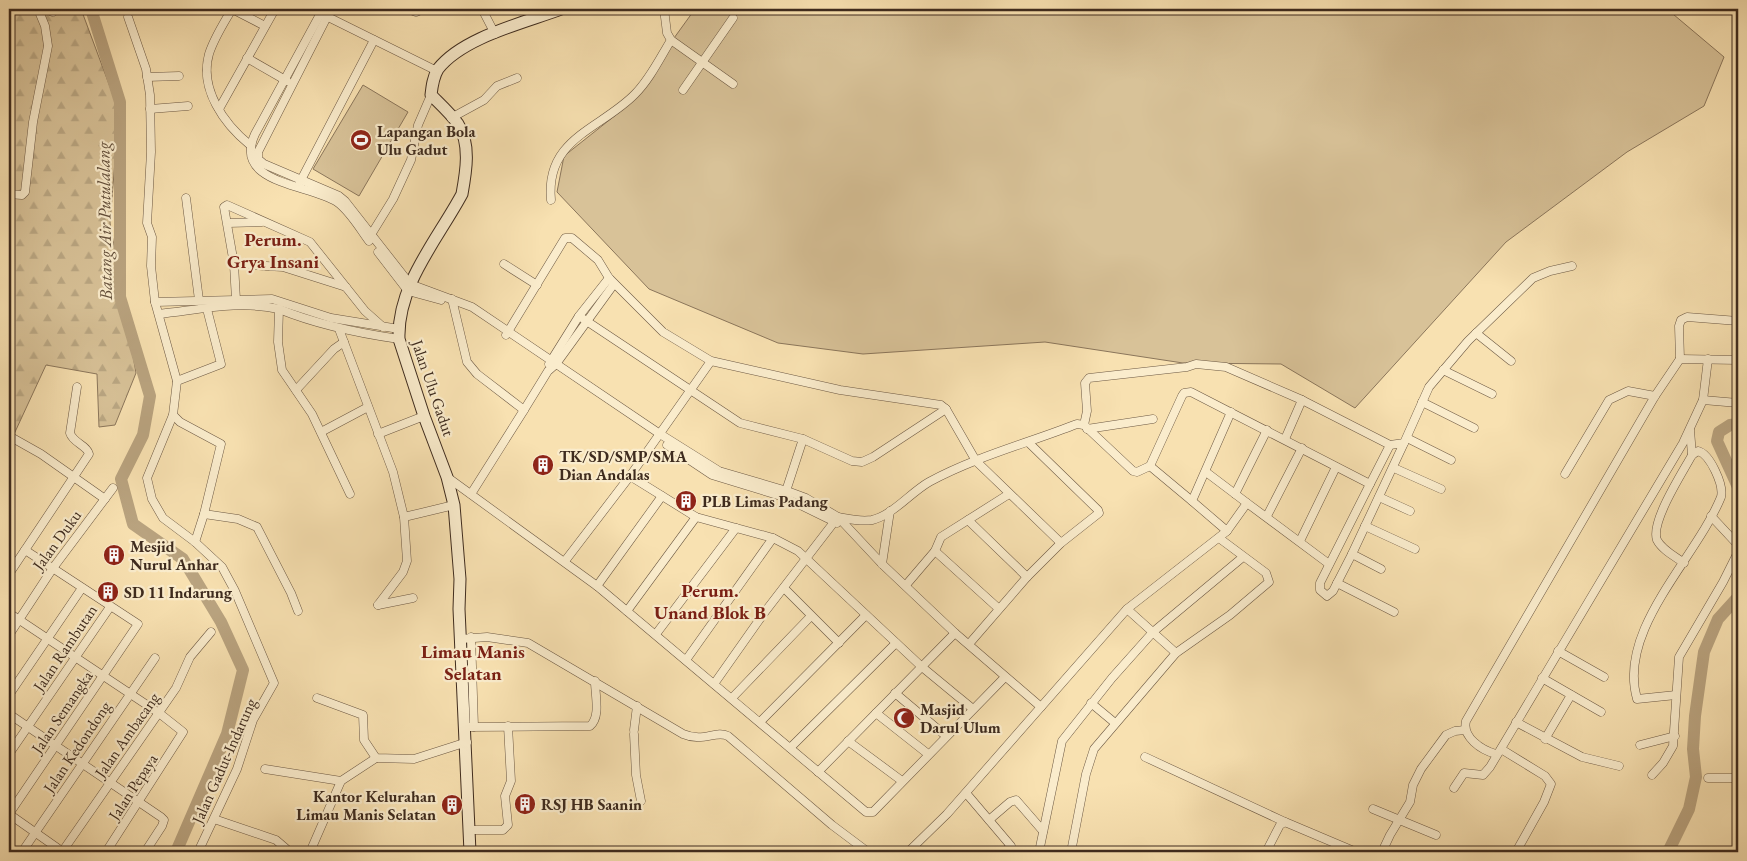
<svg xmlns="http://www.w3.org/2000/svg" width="1747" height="861" font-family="'EB Garamond',serif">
	<defs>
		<pattern id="forest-firs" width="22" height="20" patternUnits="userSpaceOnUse" patternTransform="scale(1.25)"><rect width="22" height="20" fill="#d8c298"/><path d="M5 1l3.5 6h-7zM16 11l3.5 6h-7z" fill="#baa783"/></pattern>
	</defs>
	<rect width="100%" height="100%" fill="#f8e1b1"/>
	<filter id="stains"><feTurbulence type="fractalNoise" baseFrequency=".004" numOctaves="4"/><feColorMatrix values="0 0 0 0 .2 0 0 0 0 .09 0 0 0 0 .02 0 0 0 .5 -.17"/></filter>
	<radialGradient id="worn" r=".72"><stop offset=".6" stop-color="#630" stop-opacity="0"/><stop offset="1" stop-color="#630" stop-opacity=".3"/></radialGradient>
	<g fill="#d8c298" stroke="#8b765b">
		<path d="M695 9H1667L1724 57 1704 106 1627 152 1506 242 1355 408 1281 364 1183 363 1045 342 863 354 778 343 649 289 557 192 564 156 622 110Z"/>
		<path d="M363 85 408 112 359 196 313 169Z"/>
	</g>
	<path fill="url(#forest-firs)" stroke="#8b765b" d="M9 9H81L119 111 110 223 136 373 115 425 99 427 97 374 46 365 9 445Z"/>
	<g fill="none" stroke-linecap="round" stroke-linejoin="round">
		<g stroke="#b9a37f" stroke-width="12">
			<path d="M91 9 120 102V297L150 396 143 435 121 479 133 524 183 559 221 622 243 670 227 734 176 852"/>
			<path d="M1738 424 1730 425 1719 432 1717 441 1738 487"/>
			<path d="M1668 852 1689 809 1696 777 1693 749 1695 716 1704 652 1718 619 1738 597"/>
		</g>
		<g stroke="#6c5843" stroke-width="9">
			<g id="street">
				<path d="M46 9 53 12"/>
				<path d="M232 9C224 23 214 38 209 54 199 89 224 124 250 145"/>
				<path d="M232 9 265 26"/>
				<path d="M323 9 255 134C232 184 309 184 337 202 350 211 360 229 369 241"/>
				<path d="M331 9 258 152V159L264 164 339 196 345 201 410 284 472 307 660 434 719 471 787 491 806 498 838 517 882 564 955 633 1041 707"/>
				<path d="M408 9 416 12 423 9"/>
				<path d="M482 9 495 34"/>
				<path d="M664 9 667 33 671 40 733 84"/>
				<path d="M324 15 437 71"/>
				<path d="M128 17 146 69 150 95 151 152 147 223 152 237 151 266 155 302 177 381 173 415 147 478 152 499 163 518 195 542 222 567 235 591 274 683 253 720 237 769 198 852"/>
				<path d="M247 58 287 81"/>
				<path d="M147 77 179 76"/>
				<path d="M683 90 733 18"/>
				<path d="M150 109 188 106"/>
				<path d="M219 109 275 9"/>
				<path d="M451 118 484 100 497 86 517 78"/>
				<path d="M300 182 374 40"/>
				<path d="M9 194 22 195 25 192 33 122 48 46 45 26 38 9"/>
				<path d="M186 198 199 300"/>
				<path d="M551 200C545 138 601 129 635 94 650 79 660 58 671 40"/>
				<path d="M228 223 262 222"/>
				<path d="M369 238 393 199 411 160 418 125 431 95"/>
				<path d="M378 252 408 291 441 300"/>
				<path d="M234 264 283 267 346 287"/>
				<path d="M504 264 537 285"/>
				<path d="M452 299 467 362 477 374 524 410 548 371 556 364 614 284"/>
				<path d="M236 300 234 264 224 207 227 205 310 242 365 311 383 327"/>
				<path d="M155 302 272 299 331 318 399 329"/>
				<path d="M279 309C318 325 357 333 399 339"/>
				<path d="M159 314C198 310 240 300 279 309L278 342 282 370 312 414 350 494"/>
				<path d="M579 316 740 423 803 439 852 461 862 462 873 457 946 409"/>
				<path d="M339 329 393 472 404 517 407 561 403 572 378 605"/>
				<path d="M1476 333 1511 361"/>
				<path d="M506 335 565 238H572L598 260 609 278 663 332 711 361 840 390 941 405 946 409 976 461 1061 543"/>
				<path d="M1680 359 1679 326 1681 320 1687 317 1738 321"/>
				<path d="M549 364 579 316 609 278"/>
				<path d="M1443 370 1492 394"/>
				<path d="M177 381 221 364 207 309"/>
				<path d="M296 390 334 349 344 342"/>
				<path d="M1703 400 1738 403"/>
				<path d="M1422 402 1474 428"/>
				<path d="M1231 412 1192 501 1227 531 1247 503 1329 564"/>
				<path d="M173 415 180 422 221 444 204 514 195 542"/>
				<path d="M1084 425 1087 411 1085 383 1089 378 1187 367 1196 364 1226 367 1302 400 1390 445"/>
				<path d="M1087 429 1153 419"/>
				<path d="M1690 430 1692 455"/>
				<path d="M321 432 368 407"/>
				<path d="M378 434 424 416"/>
				<path d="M9 436 41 454 105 499"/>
				<path d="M1407 438 1451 460"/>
				<path d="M1285 439 1302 400"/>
				<path d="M667 445 712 475 784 497 837 523"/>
				<path d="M1150 466 1192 501"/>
				<path d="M1394 468 1441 489"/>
				<path d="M1206 472 1247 503"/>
				<path d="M1565 474 1609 400 1628 391 1655 396"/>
				<path d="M630 476 696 517 773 538 798 551 922 667 973 709"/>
				<path d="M447 477 597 586 866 812H873L1005 677"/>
				<path d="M1370 484 1390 445 1404 443 1429 387 1468 341 1533 278 1550 271 1572 266"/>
				<path d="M471 494 524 410"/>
				<path d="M785 494 803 439"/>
				<path d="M1235 494 1267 430"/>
				<path d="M1379 497 1410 511"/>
				<path d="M204 514 238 519 257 527 291 593 298 611"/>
				<path d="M1267 516 1302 448"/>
				<path d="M1711 516 1738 545"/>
				<path d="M404 517 454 505"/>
				<path d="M968 520 1027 577"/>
				<path d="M1365 526 1415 549"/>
				<path d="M1300 541 1336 467"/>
				<path d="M565 561 630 476 711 361"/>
				<path d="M882 564 890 511"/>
				<path d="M1381 569 1352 554 1404 443"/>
				<path d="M9 574 89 454C87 445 73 443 70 433L77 387"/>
				<path d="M1337 583 1394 612"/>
				<path d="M906 585 935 551"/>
				<path d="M597 586 662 496"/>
				<path d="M784 588 839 643"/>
				<path d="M378 605 413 598"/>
				<path d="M998 608 935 551 941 537 1009 494"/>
				<path d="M1127 609 1176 653"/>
				<path d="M627 611 696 517"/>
				<path d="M9 613 159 713 183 732 106 852"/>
				<path d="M656 634 736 528"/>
				<path d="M9 635 53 568 113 488"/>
				<path d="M471 637 474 727"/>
				<path d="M461 639 487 637 528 643 683 734C704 743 715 730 728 736L832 825 868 852"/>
				<path d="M969 644 1027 577 1061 543 1099 513 1098 510 1029 443"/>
				<path d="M1558 651 1604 677"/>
				<path d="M686 660 773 538"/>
				<path d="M1542 678 1601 712"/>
				<path d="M714 684 764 613 838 517C849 519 860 522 872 520 893 515 910 493 929 482 975 457 1028 443 1077 424L1084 425 1133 471 1137 472 1150 466 1182 396 1184 393 1191 392 1370 484 1320 583V590L1327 596 1333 591 1352 554"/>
				<path d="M895 693 946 736"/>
				<path d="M9 695 82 588"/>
				<path d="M1676 695 1637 699C1617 629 1696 559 1721 497 1724 485 1710 454 1698 451L1692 455C1683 472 1650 522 1657 540 1662 550 1676 557 1684 563"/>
				<path d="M317 698 363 715 364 740 376 758 414 759 467 742"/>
				<path d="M732 698 811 616"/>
				<path d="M1091 703 1115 723"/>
				<path d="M876 713 928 754"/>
				<path d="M9 714 161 817 164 820 162 826 145 852"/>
				<path d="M760 722 866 615"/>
				<path d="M1516 722 1582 757 1619 766"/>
				<path d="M466 727 590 726C601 717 595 695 595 681"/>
				<path d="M634 730 637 706"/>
				<path d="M634 734 636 775 641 801"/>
				<path d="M1545 739 1571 695"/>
				<path d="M848 741 902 781"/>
				<path d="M1640 745 1675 736"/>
				<path d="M790 748 896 643"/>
				<path d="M1501 749 1545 776 1551 784 1544 802 1516 852"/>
				<path d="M9 754 110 607"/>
				<path d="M1496 754C1481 750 1462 737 1466 721L1655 396 1680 359 1738 360"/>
				<path d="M1145 757 1285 822"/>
				<path d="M265 769 341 781"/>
				<path d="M818 772 955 633"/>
				<path d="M1652 775 1663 763 1673 746 1679 657 1723 582 1738 552"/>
				<path d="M1708 778H1738"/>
				<path d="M1454 788 1464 773 1483 775 1490 767 1683 443 1703 400 1708 359"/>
				<path d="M966 793 1011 846 1004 852"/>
				<path d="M1373 809 1436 835"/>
				<path d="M9 814 138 624 25 550"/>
				<path d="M9 814 63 852"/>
				<path d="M214 819 276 840 290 852"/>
				<path d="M989 820 1010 802 1016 800 1043 831"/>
				<path d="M470 830H503L508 825 505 796 511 781 508 726"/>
				<path d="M22 852 155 658"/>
				<path d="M62 852 176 688 190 657 211 632"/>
				<path d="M310 852 341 781 376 758"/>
				<path d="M908 852 947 814 1127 609 1227 531"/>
				<path d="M1039 852 1062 741 1112 678 1153 632 1243 557"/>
				<path d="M1071 852 1086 774 1094 749 1176 653 1230 615 1269 582 1266 573 1219 538"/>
				<path d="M1266 852 1280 825 1285 822 1356 852"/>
				<path d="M1382 852 1390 835 1410 802 1413 785 1421 769 1446 735 1455 731 1465 730"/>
			</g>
		</g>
		<g stroke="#3e2b1e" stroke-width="13">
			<path id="secondary" d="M470 852 459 609 460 579 454 505 447 477 424 416 399 339C397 285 438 239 462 194 466 172 471 144 458 124 451 114 440 104 431 95 432 86 433 77 438 69 463 37 524 23 561 9"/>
		</g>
		<use href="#street" stroke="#faeccc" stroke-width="8"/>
		<use href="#secondary" stroke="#faeccc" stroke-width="11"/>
	</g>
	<defs>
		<g id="stadium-disc" transform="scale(1.125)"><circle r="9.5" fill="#8f2418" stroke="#faeccc"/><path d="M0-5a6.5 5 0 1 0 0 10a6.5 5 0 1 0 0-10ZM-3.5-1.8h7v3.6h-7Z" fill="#fff"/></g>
		<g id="building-disc" transform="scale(1.125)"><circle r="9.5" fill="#8f2418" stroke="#faeccc"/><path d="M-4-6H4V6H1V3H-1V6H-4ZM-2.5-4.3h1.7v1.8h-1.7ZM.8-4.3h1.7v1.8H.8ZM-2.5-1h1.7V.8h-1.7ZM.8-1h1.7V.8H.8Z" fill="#fff"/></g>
		<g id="mosque-disc" transform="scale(1.125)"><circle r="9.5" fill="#8f2418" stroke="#faeccc"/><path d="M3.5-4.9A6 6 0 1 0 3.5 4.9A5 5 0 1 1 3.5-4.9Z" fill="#fff"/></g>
	</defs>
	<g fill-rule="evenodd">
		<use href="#stadium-disc" x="361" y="140"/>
		<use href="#building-disc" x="543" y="465"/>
		<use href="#building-disc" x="686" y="501"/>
		<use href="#building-disc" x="114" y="555"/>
		<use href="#building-disc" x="108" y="592"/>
		<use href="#mosque-disc" x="904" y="718"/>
		<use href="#building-disc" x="525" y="804"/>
		<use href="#building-disc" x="452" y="805"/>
	</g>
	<g text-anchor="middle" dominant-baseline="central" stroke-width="4.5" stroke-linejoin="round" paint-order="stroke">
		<g font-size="16" font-weight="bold" fill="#3e2b1e" stroke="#faeccc" text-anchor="start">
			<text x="377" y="131">Lapangan Bola<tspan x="377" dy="18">Ulu Gadut</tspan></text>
			<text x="559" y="456">TK/SD/SMP/SMA<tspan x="559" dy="18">Dian Andalas</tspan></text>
			<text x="702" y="501">PLB Limas Padang</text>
			<text x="130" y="546">Mesjid<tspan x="130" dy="18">Nurul Anhar</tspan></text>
			<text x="124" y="592">SD 11 Indarung</text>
			<text x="920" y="709">Masjid<tspan x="920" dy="18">Darul Ulum</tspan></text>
			<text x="436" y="796" text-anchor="end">Kantor Kelurahan<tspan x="436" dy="18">Limau Manis Selatan</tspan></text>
			<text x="541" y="804">RSJ HB Saanin</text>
		</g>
		<g font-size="16" fill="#3e2b1e" stroke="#faeccc">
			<text transform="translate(433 388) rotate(71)">Jalan Ulu Gadut</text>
			<text transform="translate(57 540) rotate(-54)">Jalan Duku</text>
			<text transform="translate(65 648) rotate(-56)">Jalan Rambutan</text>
			<text transform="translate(62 712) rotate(-56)">Jalan Semangka</text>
			<text transform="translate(127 735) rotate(-55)">Jalan Ambacang</text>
			<text transform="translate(77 747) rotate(-56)">Jalan Kedondong</text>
			<text transform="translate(224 761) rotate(-66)">Jalan Gadut-Indarung</text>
			<text transform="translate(133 787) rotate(-57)">Jalan Pepaya</text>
		</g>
		<g font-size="18" font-style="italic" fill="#634f3b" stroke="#faeccc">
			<text transform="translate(104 221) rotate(-91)">Batang Air Putulalang</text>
		</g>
		<g font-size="19" font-weight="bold" fill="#7a1f14" stroke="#faeccc">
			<text x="273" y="239">Perum.<tspan x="273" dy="22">Grya Insani</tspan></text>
			<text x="710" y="590">Perum.<tspan x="710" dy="22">Unand Blok B</tspan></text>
			<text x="473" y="651">Limau Manis<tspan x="473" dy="22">Selatan</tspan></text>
		</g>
	</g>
	<rect width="1747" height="861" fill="none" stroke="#f8e1b1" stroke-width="30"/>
	<rect x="10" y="10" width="1727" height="841" fill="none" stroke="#3e2b1e" stroke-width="2.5"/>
	<rect x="15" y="15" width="1717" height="831" fill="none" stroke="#3e2b1e"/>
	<rect width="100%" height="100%" filter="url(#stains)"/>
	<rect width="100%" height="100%" fill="url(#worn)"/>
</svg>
